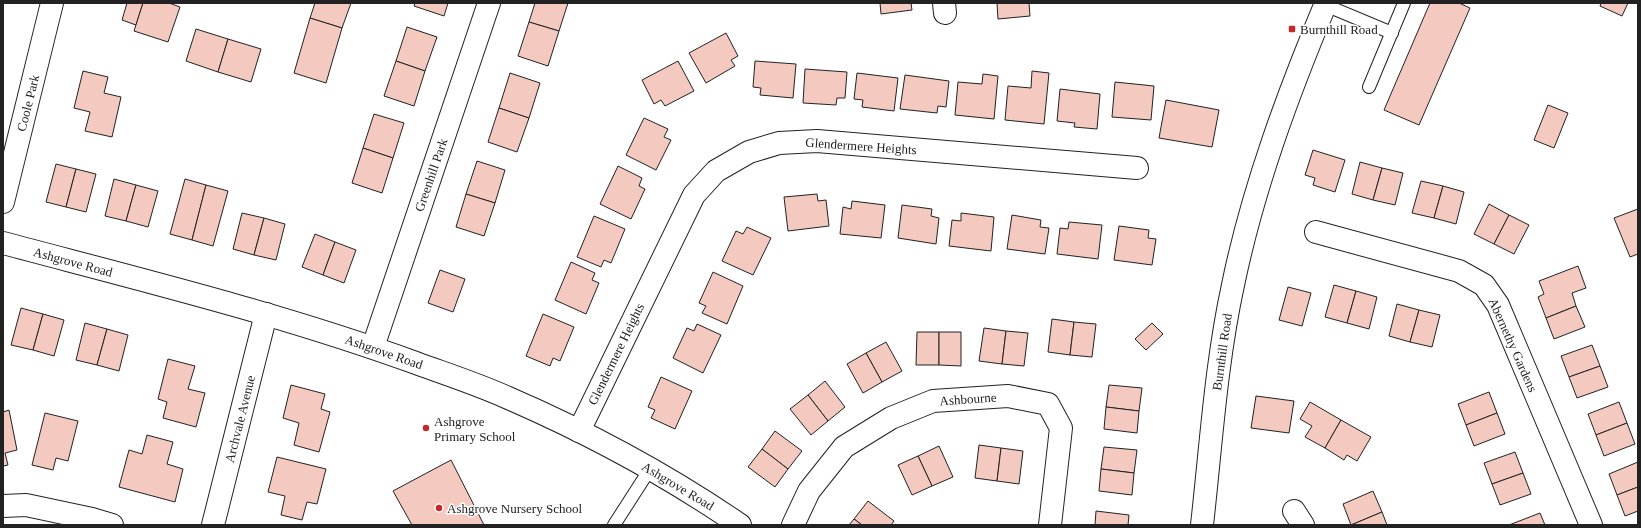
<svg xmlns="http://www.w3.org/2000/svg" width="1641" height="528" font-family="Georgia,serif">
	<rect width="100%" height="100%" fill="#fff"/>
	<g fill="#f3c9c0" stroke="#222">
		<path d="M127 3H143L136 25 122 20Z"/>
		<path d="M143 3H169L180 7 168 42 134 31Z"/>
		<path d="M315 3H351L342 28 310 18Z"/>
		<path d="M415 3H448L444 16 414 6Z"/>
		<path d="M535 3H568L559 31 529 22Z"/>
		<path d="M880 3H911L912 10 881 14Z"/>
		<path d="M997 3H1029L1030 16 998 19Z"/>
		<path d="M1430 3H1459L1470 8 1419 125 1384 110Z"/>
		<path d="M1601 3H1628L1622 16 1600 6Z"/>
		<path d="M310 18 342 28 326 83 294 73Z"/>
		<path d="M529 22 559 31 548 66 518 56Z"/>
		<path d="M407 27 437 37 425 71 396 61Z"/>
		<path d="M196 29 228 39 218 72 186 61Z"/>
		<path d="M726 33 738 56 731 60 735 66 706 83 689 53Z"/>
		<path d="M228 39 261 49 251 82 218 72Z"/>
		<path d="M396 61 425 71 414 106 384 96Z"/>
		<path d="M678 61 694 91 665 106 661 100 654 104 642 80Z"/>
		<path d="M755 61 796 64 793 98 760 95 761 88 753 87Z"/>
		<path d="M805 69 847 72 845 98H837L836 105 803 103Z"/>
		<path d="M83 71 108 77 104 93 121 97 112 137 85 131 90 112 74 108Z"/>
		<path d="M1032 71 1049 73 1044 124 1005 120 1008 86 1031 88Z"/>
		<path d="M510 73 540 83 529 118 499 108Z"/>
		<path d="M857 73 898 78 894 111 862 107 863 100 854 99Z"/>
		<path d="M983 74 998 76 994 119 955 115 958 82 982 84Z"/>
		<path d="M905 75 949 81 946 107 938 106 937 113 900 109Z"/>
		<path d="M1115 82 1154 86 1151 120 1112 117Z"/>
		<path d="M1060 89 1100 94 1097 129 1074 127 1075 123 1057 121Z"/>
		<path d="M1166 100 1219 110 1212 147 1159 138Z"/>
		<path d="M1548 105 1568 113 1554 148 1534 140Z"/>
		<path d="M499 108 529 118 517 152 488 142Z"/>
		<path d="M374 114 404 123 393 158 363 148Z"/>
		<path d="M644 118 668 129 664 137 671 140 656 170 626 155Z"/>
		<path d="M363 148 393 158 382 193 352 183Z"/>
		<path d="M1313 150 1345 160 1335 192 1313 185 1315 178 1305 175Z"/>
		<path d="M477 161 505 170 495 203 466 194Z"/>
		<path d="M1360 162 1382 168 1373 200 1352 194Z"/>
		<path d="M56 164 76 169 66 207 46 202Z"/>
		<path d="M618 166 642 178 639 186 645 189 631 219 600 204Z"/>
		<path d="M1382 168 1403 173 1395 205 1373 200Z"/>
		<path d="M76 169 96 174 86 212 66 207Z"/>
		<path d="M114 179 136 185 126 221 105 216Z"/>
		<path d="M185 179 206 185 192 240 170 234Z"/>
		<path d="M1421 181 1443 186 1434 218 1412 213Z"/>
		<path d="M136 185 158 191 148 227 126 221Z"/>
		<path d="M206 185 228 191 213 246 192 240Z"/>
		<path d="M1443 186 1464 192 1456 224 1434 218Z"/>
		<path d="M466 194 495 203 484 236 456 227Z"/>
		<path d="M817 194 818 201 826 200 829 226 788 231 784 197Z"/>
		<path d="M852 201 885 205 881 238 840 234 843 207 851 209Z"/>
		<path d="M1489 204 1509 215 1494 244 1474 234Z"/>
		<path d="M902 205 932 209 931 216 939 218 936 244 898 238Z"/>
		<path d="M1638 209V254L1630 257 1614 218Z"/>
		<path d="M242 213 264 218 254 255 233 249Z"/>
		<path d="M961 213 994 217 991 251 949 246 952 220 961 221Z"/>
		<path d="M1012 215 1041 220 1040 227 1049 228 1045 254 1007 249Z"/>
		<path d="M1509 215 1529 225 1514 254 1494 244Z"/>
		<path d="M594 216 625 229 611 263 604 260 601 267 577 257Z"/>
		<path d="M264 218 285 224 276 260 254 255Z"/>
		<path d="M1069 222 1102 225 1098 259 1057 254 1060 228 1068 229Z"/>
		<path d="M1119 226 1149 230 1148 238 1156 239 1152 265 1114 260Z"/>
		<path d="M747 227 771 238 753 275 722 261 736 231 743 234Z"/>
		<path d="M315 234 335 242 323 275 302 267Z"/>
		<path d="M335 242 356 250 344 283 323 275Z"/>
		<path d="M571 262 595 273 592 280 599 283 586 314 555 300Z"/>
		<path d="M1578 266 1586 288 1572 293 1576 306 1546 318 1538 297 1544 294 1539 281Z"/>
		<path d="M440 270 465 279 453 312 428 303Z"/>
		<path d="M713 272 743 286 727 324 702 313 706 306 699 303Z"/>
		<path d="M1334 285 1356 291 1347 323 1325 317Z"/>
		<path d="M1288 287 1311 293 1302 326 1279 320Z"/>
		<path d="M1356 291 1377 297 1369 329 1347 323Z"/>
		<path d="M1397 304 1419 310 1410 342 1389 336Z"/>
		<path d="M1576 306 1585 327 1554 339 1546 318Z"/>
		<path d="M21 308 43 314 33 350 11 345Z"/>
		<path d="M1419 310 1440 315 1432 347 1410 342Z"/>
		<path d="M43 314 64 320 54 356 33 350Z"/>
		<path d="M543 314 574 327 560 361 553 358 550 366 526 356Z"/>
		<path d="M1052 319 1074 322 1070 355 1048 352Z"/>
		<path d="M1074 322 1096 324 1092 357 1070 355Z"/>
		<path d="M85 323 107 329 97 365 76 360Z"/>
		<path d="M1152 323 1163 334 1146 350 1135 339Z"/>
		<path d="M697 324 721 335 703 373 673 358 687 328 694 331Z"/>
		<path d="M984 328 1006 331 1002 364 979 361Z"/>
		<path d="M107 329 128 335 119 371 97 365Z"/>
		<path d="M1006 331 1028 333 1024 366 1002 364Z"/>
		<path d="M917 332H939V365H916Z"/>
		<path d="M939 332H961V366L939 365Z"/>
		<path d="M886 342 902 371 882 382 866 353Z"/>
		<path d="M1592 345 1600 366 1569 377 1561 356Z"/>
		<path d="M866 353 882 382 863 393 847 364Z"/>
		<path d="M168 359 195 366 188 389 205 393 196 427 163 418 167 402 158 399Z"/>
		<path d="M1600 366 1608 387 1577 398 1569 377Z"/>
		<path d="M661 377 692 391 675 429 651 418 655 410 648 407Z"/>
		<path d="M825 381 845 407 828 421 808 395Z"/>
		<path d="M291 385 325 394 321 409 330 412 319 452 294 445 299 423 283 418Z"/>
		<path d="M1109 385 1142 388 1139 411 1106 407Z"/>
		<path d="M1489 392 1497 413 1466 425 1458 404Z"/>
		<path d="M808 395 828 421 811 435 790 409Z"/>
		<path d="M1256 396 1294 401 1289 433 1251 428Z"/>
		<path d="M1310 402 1341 420 1325 448 1305 437 1312 426 1300 419Z"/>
		<path d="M1619 402 1627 423 1596 435 1588 414Z"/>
		<path d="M1106 407 1139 411 1137 433 1104 429Z"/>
		<path d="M9 410 17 450 5 453 8 465 3 466V412Z"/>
		<path d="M45 413 78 421 68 461 56 458 53 470 32 465Z"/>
		<path d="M1497 413 1505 434 1474 446 1466 425Z"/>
		<path d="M1341 420 1371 437 1357 461 1347 455 1344 460 1325 448Z"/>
		<path d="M1627 423 1635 444 1604 456 1596 435Z"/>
		<path d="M775 431 802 451 788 469 762 449Z"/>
		<path d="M147 435 173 442 167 464 183 469 175 502 119 487 129 450 142 454Z"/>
		<path d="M979 445 1001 448 997 481 975 478Z"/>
		<path d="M939 446 953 477 932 486 918 456Z"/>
		<path d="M1104 447 1137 450 1134 473 1101 469Z"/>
		<path d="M1001 448 1023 451 1019 484 997 481Z"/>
		<path d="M762 449 788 469 775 487 748 467Z"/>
		<path d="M1515 452 1523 473 1492 484 1484 463Z"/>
		<path d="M918 456 932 486 912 495 898 465Z"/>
		<path d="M277 457 326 469 317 504 307 502 302 520 281 515 285 496 268 492Z"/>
		<path d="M451 460 484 525H412L393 491Z"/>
		<path d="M1638 462V487L1617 495 1609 474Z"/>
		<path d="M1101 469 1134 473 1132 495 1099 491Z"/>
		<path d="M1523 473 1531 494 1500 505 1492 484Z"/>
		<path d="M1638 487V511L1625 516 1617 495Z"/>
		<path d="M1373 491 1382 512 1351 525 1343 504Z"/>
		<path d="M868 501 894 521 891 525H862L854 519Z"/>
		<path d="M1096 511 1129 515 1128 525H1095Z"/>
		<path d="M1382 512 1387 525H1351Z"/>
		<path d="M1540 513 1545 525H1509Z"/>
		<path d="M854 519 862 525H849Z"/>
	</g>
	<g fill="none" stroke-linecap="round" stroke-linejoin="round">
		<g stroke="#222" stroke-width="14">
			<g id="lane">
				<path d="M1325 5 1392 33"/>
				<path d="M1369 87 1404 3"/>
				<path d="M614 525 650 469"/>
			</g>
		</g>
		<g stroke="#222" stroke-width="24">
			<g id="street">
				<path d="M944 3 945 13"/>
				<path d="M3 202 52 3"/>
				<path d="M1316 232 1459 271 1484 285 1498 305 1591 525"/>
				<path d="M3 243C142 280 281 314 416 363 446 374 477 384 506 397 587 432 667 475 740 525"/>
				<path d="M373 347 489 3"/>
				<path d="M579 431 694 195 716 171 749 152 779 143 817 141 1137 168"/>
				<path d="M3 506 26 505 92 519 112 525"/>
				<path d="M1294 511 1303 525"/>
				<path d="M213 525 266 314"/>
				<path d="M793 525 809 491 844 447 891 418 933 401 1008 396 1048 404 1061 428 1050 525"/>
			</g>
		</g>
		<g stroke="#222" stroke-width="24">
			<path id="secondary" d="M1202 525C1211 445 1216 363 1233 285 1253 188 1288 94 1326 3"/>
		</g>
		<use href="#lane" stroke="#fff" stroke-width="12"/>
		<use href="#street" stroke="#fff" stroke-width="22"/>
		<use href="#secondary" stroke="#fff" stroke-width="22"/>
	</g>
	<g fill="#c62828" stroke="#fff" stroke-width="1.5">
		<rect x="1288" y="25" width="8" height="8" rx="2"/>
		<circle cx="426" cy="428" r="4"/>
		<circle cx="439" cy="508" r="4"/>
	</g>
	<g text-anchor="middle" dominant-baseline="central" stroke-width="3" stroke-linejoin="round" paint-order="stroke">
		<g font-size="13" fill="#222" stroke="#fff" text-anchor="start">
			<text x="1300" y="29">Burnthill Road</text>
			<text x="434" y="421">Ashgrove<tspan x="434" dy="15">Primary School</tspan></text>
			<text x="447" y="508">Ashgrove Nursery School</text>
		</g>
		<g font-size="13" fill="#222" stroke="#fff">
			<text transform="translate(28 103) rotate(-76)">Coole Park</text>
			<text transform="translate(861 146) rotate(4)">Glendermere Heights</text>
			<text transform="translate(431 175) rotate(-71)">Greenhill Park</text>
			<text transform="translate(73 262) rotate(15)">Ashgrove Road</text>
			<text transform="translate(1513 345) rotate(66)">Abernethy Gardens</text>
			<text transform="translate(384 352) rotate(19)">Ashgrove Road</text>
			<text transform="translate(1222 352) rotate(-82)">Burnthill Road</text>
			<text transform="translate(616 354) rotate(-64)">Glendermere Heights</text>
			<text transform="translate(968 399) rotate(-4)">Ashbourne</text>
			<text transform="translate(240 419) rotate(-76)">Archvale Avenue</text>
			<text transform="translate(678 486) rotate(31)">Ashgrove Road</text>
		</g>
	</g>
	<rect width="1641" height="528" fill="none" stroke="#222222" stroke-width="8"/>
</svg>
